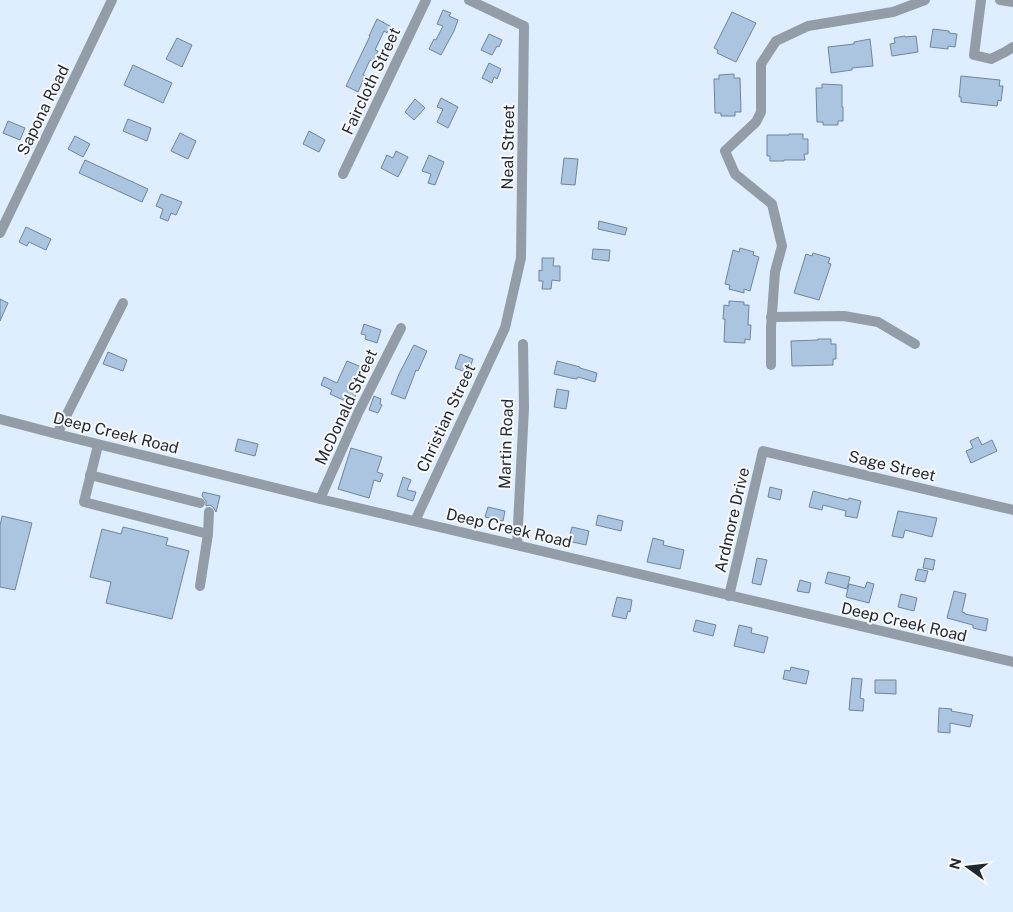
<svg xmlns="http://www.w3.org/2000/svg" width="1013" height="912" font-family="'Public Sans',sans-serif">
	<rect width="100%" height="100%" fill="#deeeff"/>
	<g fill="#abc5e0" stroke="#6d859e">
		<path d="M443 10 451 13 449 16 458 20 454 31 441 55 429 49 434 39 436 40 443 26 437 24Z"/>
		<path d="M732 12 756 23 736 62 717 53 718 50 714 48Z"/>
		<path d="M377 19 390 26 387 33 384 31 375 50 378 51 373 61 370 60 363 75 365 76 358 92 346 86 370 36H369Z"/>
		<path d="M933 29 949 31V33L957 34 955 47 948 46V49L930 47Z"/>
		<path d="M489 34 502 40 499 47 497 46 492 55 481 50Z"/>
		<path d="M905 36V37L916 36 918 52 892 56 890 44 895 43 894 38Z"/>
		<path d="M177 38 192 45 182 67 166 59Z"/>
		<path d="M870 39 873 66 852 68V70L831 73 828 47 854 44V42Z"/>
		<path d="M489 63 501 69 497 79 494 77 492 83 482 78Z"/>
		<path d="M133 65 172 83 163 103 124 85Z"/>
		<path d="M734 74V78H740L741 112H735V116H721V113H715L714 79H719V75Z"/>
		<path d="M961 76 1000 80 999 86H1003L1001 101 998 100 997 106 961 102V97H959Z"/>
		<path d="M822 84 842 85V107H843V121H838V125H823V122H817L816 88H822Z"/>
		<path d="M441 98 458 107 448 128 437 122 443 109 437 107Z"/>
		<path d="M415 99 425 108 414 120 405 112Z"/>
		<path d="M128 119 151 128 147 141 123 131Z"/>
		<path d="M8 121 25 128 20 140 3 133Z"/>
		<path d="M309 131 325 140 319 152 303 144Z"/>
		<path d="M180 133 196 141 188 159 171 151Z"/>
		<path d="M789 134H803V139H808V154H804L805 160H784V161H770V156H767V135H789Z"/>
		<path d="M75 136 90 144 83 157 68 149Z"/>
		<path d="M396 151 408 157 398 177 381 168 387 155 393 158Z"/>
		<path d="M429 155 444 162 435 185 428 183 431 174 422 171Z"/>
		<path d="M564 158 578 159 575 185 561 184Z"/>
		<path d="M85 160 148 189 142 202 79 173Z"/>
		<path d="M161 194 182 202 176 215 171 213 168 221 160 218 163 209 156 206Z"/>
		<path d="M599 221 627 228 625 235 598 229Z"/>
		<path d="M26 227 51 239 46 250 29 242 27 246 19 242Z"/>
		<path d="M740 248 754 252 753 255 759 257 750 291 744 289V293L729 289 730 285 725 284 733 250 739 252Z"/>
		<path d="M593 249 610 250 609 261 592 259Z"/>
		<path d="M813 253 830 258 828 263 831 264 819 300 794 293 806 254 812 256Z"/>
		<path d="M542 258H554L553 266H560V281L552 280 551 289H542L543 281H539V270L542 271Z"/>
		<path d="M0 299 8 303 0 321Z"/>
		<path d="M729 301 744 302V305H749L748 325H751L750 340 745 339V343L724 342 725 319H723L724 305 729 306Z"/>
		<path d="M364 324 381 330 377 343 365 339 366 335 361 334Z"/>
		<path d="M818 339H831V344H836V359H833V365L792 366 791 341 818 340Z"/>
		<path d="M414 345 427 351 418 371 416 370 405 399 391 394 399 374Z"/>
		<path d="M108 352 127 360 123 371 103 364Z"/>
		<path d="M460 354 473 359 468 373 455 368Z"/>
		<path d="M347 361 366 369 352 404 330 394 332 390 321 385 324 377 337 383Z"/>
		<path d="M557 361 580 367V368L597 373 595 382 578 377 577 379 571 378 554 374Z"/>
		<path d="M557 389 569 391 566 409 554 407Z"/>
		<path d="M374 396 381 399 380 404 382 405 378 413 369 410Z"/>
		<path d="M978 437 982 445 992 440 997 451 971 463 966 451 973 448 970 441Z"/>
		<path d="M238 439 258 444 255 456 235 451Z"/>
		<path d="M351 448 382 457 377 472 383 474 380 482 374 480 369 498 338 489Z"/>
		<path d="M403 477 411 480 407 490 416 492 413 501 397 496Z"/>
		<path d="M770 487 782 490 780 500 768 497Z"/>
		<path d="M813 491 848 500 849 498 861 501 857 518 845 516 846 511 823 505 822 510 809 507Z"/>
		<path d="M203 492 220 496 216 512 213 507 210 505 206 506V501L202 496Z"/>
		<path d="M488 507 505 511 503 521 485 517Z"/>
		<path d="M898 511 937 518 932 537 905 530 903 538 892 536Z"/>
		<path d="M598 515 623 521 621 531 596 525Z"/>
		<path d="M2 516 32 523 15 590 0 587V526Z"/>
		<path d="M123 527 168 538 166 545 189 551 172 619 106 603 111 582 90 577 102 529 121 534Z"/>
		<path d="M572 527 589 531 586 545 568 541Z"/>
		<path d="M653 538 664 541 663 545 684 550 680 569 647 562Z"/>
		<path d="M757 558 767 560 761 585 752 583Z"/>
		<path d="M925 558 935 560 933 570 923 568Z"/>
		<path d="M918 569 928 571 925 582 915 580Z"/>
		<path d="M828 572 850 577 847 589 825 583Z"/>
		<path d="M800 580 811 583 809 593 797 591Z"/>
		<path d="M867 582 874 584 869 603 846 597 849 584 865 588Z"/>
		<path d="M954 591 966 594 962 612 965 613V614L988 619 986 631 973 628V625L947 618Z"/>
		<path d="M901 594 917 598 914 611 898 607Z"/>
		<path d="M617 597 632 600 630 612 628 611 626 619 612 616Z"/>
		<path d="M696 620 716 625 713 636 693 631Z"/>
		<path d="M739 625 752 628 751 633 768 637 764 653 734 646Z"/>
		<path d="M791 667 809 671 806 684 783 679 785 670 790 671Z"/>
		<path d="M852 678 862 679 860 698 864 699 863 711 849 710Z"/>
		<path d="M875 680H896V694L875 693Z"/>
		<path d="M939 708 952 709 951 711 973 715 970 727 950 723V733L938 732Z"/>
	</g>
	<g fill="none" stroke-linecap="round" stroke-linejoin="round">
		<g stroke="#939da7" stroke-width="10">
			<path d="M981 0 974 55 991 59 1005 52 1013 47"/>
			<path d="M1000 0 1013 2"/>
			<path d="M343 174 426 0"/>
			<path d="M0 233 112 0"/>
			<path d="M771 317 844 316 878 322 915 344"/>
			<path d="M771 365V327L775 272 782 246 772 204 735 174 725 151 756 122 761 112V64L776 41 808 26 893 12 925 0"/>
			<path d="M0 419 57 434 320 499 1013 662"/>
			<path d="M57 434 123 303"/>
			<path d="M98 445 84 502 208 534 200 586"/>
			<path d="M90 475 200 503"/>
			<path d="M320 499 358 413 401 328"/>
			<path d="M415 521 505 328 521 258 524 26 469 0"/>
			<path d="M208 534 209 512"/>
			<path d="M517 545 524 408 523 344"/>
			<path d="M729 596 763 451 1013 510"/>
		</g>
	</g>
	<g text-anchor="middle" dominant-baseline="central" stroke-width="4" stroke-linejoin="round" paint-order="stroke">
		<g font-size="16" fill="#1e2732" stroke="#f9f9f9">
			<text transform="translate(371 81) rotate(-65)">Faircloth Street</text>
			<text transform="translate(43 110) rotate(-64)">Sapona Road</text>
			<text transform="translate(508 147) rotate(-89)">Neal Street</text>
			<text transform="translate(346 407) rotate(-65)">McDonald Street</text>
			<text transform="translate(446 418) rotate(-65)">Christian Street</text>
			<text transform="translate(116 433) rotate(14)">Deep Creek Road</text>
			<text transform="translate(506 444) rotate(-88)">Martin Road</text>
			<text transform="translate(892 466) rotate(13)">Sage Street</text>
			<text transform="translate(732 520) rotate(-77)">Ardmore Drive</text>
			<text transform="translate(509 528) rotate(13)">Deep Creek Road</text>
			<text transform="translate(904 622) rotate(13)">Deep Creek Road</text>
		</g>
	</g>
	<g transform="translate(968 867) rotate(285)" stroke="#f9f9f9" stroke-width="4" paint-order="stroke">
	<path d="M0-4L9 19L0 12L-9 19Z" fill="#1e2732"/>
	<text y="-8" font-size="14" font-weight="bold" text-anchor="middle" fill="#1e2732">N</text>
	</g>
</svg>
